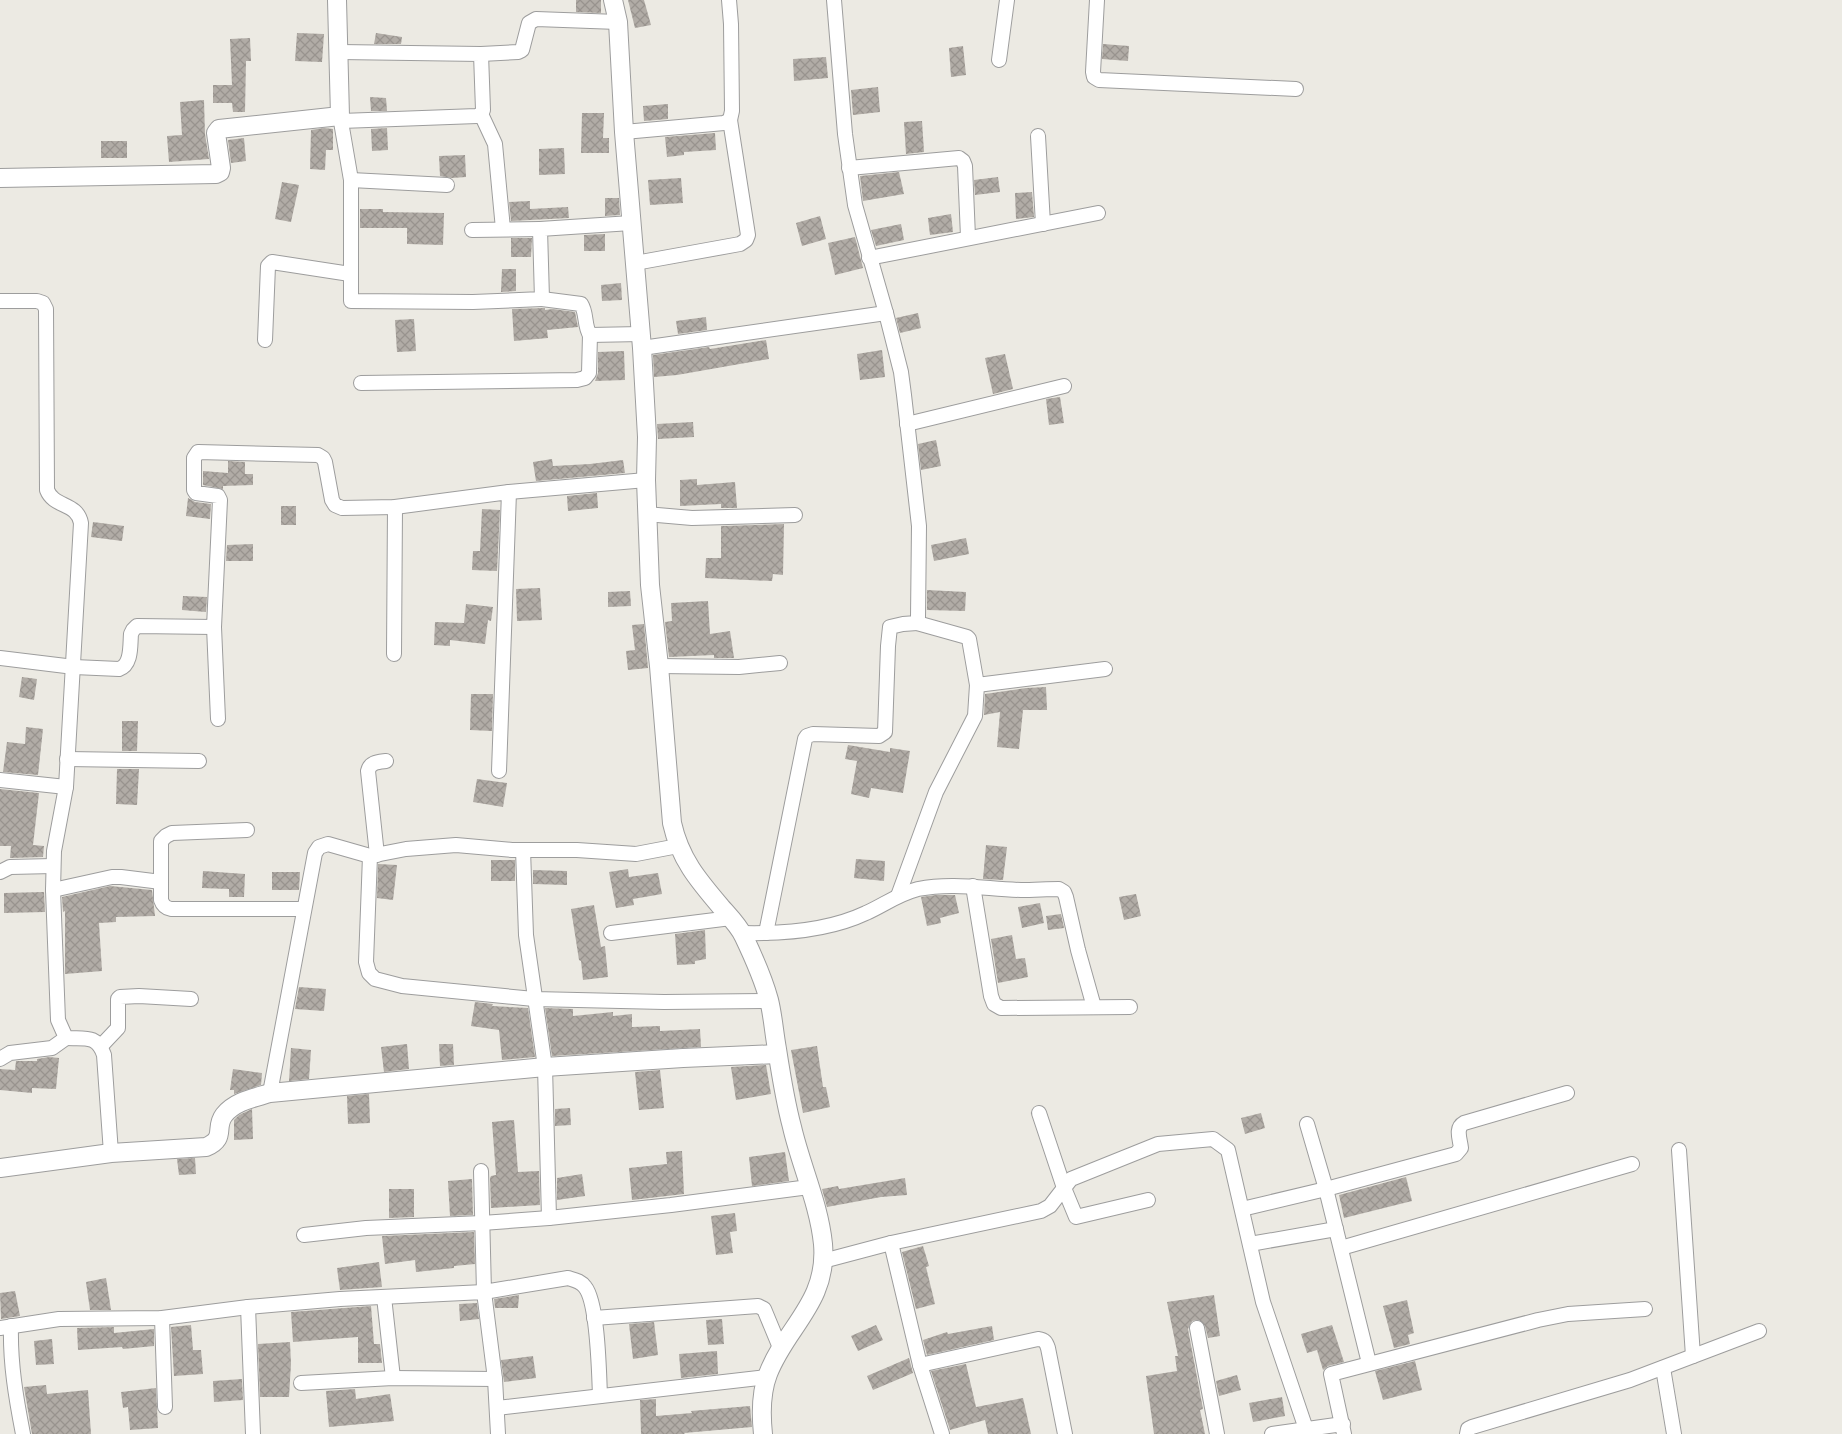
<svg xmlns="http://www.w3.org/2000/svg" width="1842" height="1434" font-family="Arial,sans-serif">
	<defs>
		<pattern id="building-cross-hatch" width="8" height="8" patternUnits="userSpaceOnUse" patternTransform="scale(1.25)"><rect width="8" height="8" fill="#b1aca6"/><path d="M0 0l8 8M0 8l8-8" fill="none" stroke="#98938e"/></pattern>
	</defs>
	<rect width="100%" height="100%" fill="#eceae3"/>
	<g fill="url(#building-cross-hatch)">
		<path d="M576 0H601V13L576 12Z"/>
		<path d="M628 0H644L651 25 635 28Z"/>
		<path d="M297 33 324 34 322 62 295 61Z"/>
		<path d="M376 33 402 37 401 44H374Z"/>
		<path d="M250 38 251 61H246L245 112H233L232 103H213V85H232L230 39Z"/>
		<path d="M1103 44 1129 46 1128 61 1102 59Z"/>
		<path d="M963 46 966 75 951 77 949 48Z"/>
		<path d="M826 57 828 78 794 81 793 59Z"/>
		<path d="M878 87 880 112 853 115 851 90Z"/>
		<path d="M370 97 386 98 387 111H371Z"/>
		<path d="M204 100 205 134 209 159 169 162 167 136 182 135 180 102Z"/>
		<path d="M668 104V119L644 121 643 106Z"/>
		<path d="M582 113H604L603 138H609V153H581Z"/>
		<path d="M922 121 924 152 906 154 904 122Z"/>
		<path d="M324 128 333 129V150H326L325 170 310 169 311 130Z"/>
		<path d="M387 128 388 150 372 151 371 129Z"/>
		<path d="M715 133 716 150 684 152V155L667 157 665 137Z"/>
		<path d="M244 138 246 161 231 163 228 140Z"/>
		<rect x="101" y="141" width="26" height="17"/>
		<path d="M564 148 565 174 539 175V149Z"/>
		<path d="M465 155 466 177 452 178 440 176 439 156Z"/>
		<path d="M899 172 904 194 863 201 860 176Z"/>
		<path d="M998 177 1000 192 975 195 974 180Z"/>
		<path d="M681 178 683 203 650 205 648 180Z"/>
		<path d="M282 182 299 185 291 222 275 219Z"/>
		<path d="M1032 192 1034 217 1016 219 1015 193Z"/>
		<path d="M605 198H619L620 215 605 216Z"/>
		<path d="M530 201V209L568 207 569 218 511 221 509 202Z"/>
		<path d="M360 209H383V212L444 213 443 245 407 244V228H360Z"/>
		<path d="M951 214 953 232 930 235 928 218Z"/>
		<path d="M820 216 826 239 802 246 796 223Z"/>
		<path d="M901 224 904 240 876 246 871 230Z"/>
		<path d="M605 234V251H584V235Z"/>
		<path d="M855 237 863 268 835 275 828 243Z"/>
		<path d="M511 238H532L531 257H511Z"/>
		<path d="M502 269H516V291L501 292Z"/>
		<path d="M621 283 622 300 602 301 601 285Z"/>
		<path d="M545 308V310L553 309 575 312 578 327 547 330 548 338 514 341 512 309Z"/>
		<path d="M918 313 921 328 900 333 896 318Z"/>
		<path d="M706 317 707 330 678 334 676 321Z"/>
		<path d="M414 319 416 351 397 352 395 320Z"/>
		<path d="M766 340 769 359 677 375 654 377 653 355 709 347 710 349Z"/>
		<path d="M882 350 885 377 860 380 857 354Z"/>
		<path d="M624 351 625 380 595 381 598 373V352Z"/>
		<path d="M1005 354 1013 389 993 394 985 358Z"/>
		<path d="M1060 397 1064 423 1049 425 1046 399Z"/>
		<path d="M693 422 694 437 658 439 657 424Z"/>
		<path d="M936 440 941 466 921 470 918 444Z"/>
		<path d="M552 459 553 466 590 464 623 460 625 473 536 481 533 462Z"/>
		<path d="M228 461 245 462V474H253V485L223 486V489L203 485V471L228 473Z"/>
		<path d="M697 479V485L735 482 737 508H721V504L680 506V480Z"/>
		<path d="M597 493 598 508 568 511 567 496Z"/>
		<path d="M188 498 195 502 211 504 210 519 186 516Z"/>
		<rect x="281" y="506" width="15" height="19"/>
		<path d="M482 509 500 510 497 571 472 570 473 551H480Z"/>
		<path d="M93 522 124 526 122 541 91 537Z"/>
		<path d="M784 524 783 575 773 574 772 581 705 578 706 558H721V526Z"/>
		<path d="M966 538 969 554 934 561 931 545Z"/>
		<path d="M253 544V561H226L227 545Z"/>
		<path d="M540 588 542 620 517 621 516 589Z"/>
		<path d="M927 590 966 592 965 611 927 610Z"/>
		<path d="M630 591 631 606 608 607V592Z"/>
		<path d="M183 596 207 597 206 612 182 610Z"/>
		<path d="M708 601 710 634 730 631 734 658H714V655L669 657 665 622 672 621 671 603Z"/>
		<path d="M466 604 493 607 491 621 488 620 485 644 450 640V646L434 645 435 622 464 623Z"/>
		<path d="M644 624 648 668 628 670 626 651 635 650 632 625Z"/>
		<path d="M22 677 37 679 34 700 19 697Z"/>
		<path d="M1046 687 1047 710H1023L1019 749 997 747 1000 712 984 715 985 694 1026 688Z"/>
		<path d="M471 694H493L492 731 470 730Z"/>
		<path d="M122 721H138L137 751H122Z"/>
		<path d="M26 727 43 729 38 775 3 772 7 742 25 744Z"/>
		<path d="M848 745 890 752V748L910 751 903 793 871 788 869 798 851 794 857 761 845 759Z"/>
		<path d="M117 769H139L137 805 116 804Z"/>
		<path d="M477 779 507 783 503 807 473 802Z"/>
		<path d="M0 789 39 793 33 845 44 846 43 857 10 858 11 846H0Z"/>
		<path d="M986 845 1007 847 1003 880 983 879Z"/>
		<path d="M856 859 885 861 884 881 854 878Z"/>
		<rect x="491" y="860" width="24" height="21"/>
		<path d="M378 864 397 865 393 900 377 898Z"/>
		<path d="M628 869 629 877 658 873 662 894 633 899 634 905 616 908 609 872Z"/>
		<path d="M533 870 567 871V885L533 884Z"/>
		<path d="M203 871 245 874 244 897H229V889L202 888Z"/>
		<path d="M272 872H300L299 890H272Z"/>
		<path d="M110 886 152 890 155 916 116 917V922L99 923 102 971 65 974V911L63 912 62 897Z"/>
		<path d="M44 892 45 912 4 913V893Z"/>
		<path d="M1136 894 1141 916 1124 920 1119 897Z"/>
		<path d="M936 895H955L959 913 940 918 941 923 927 926 921 897Z"/>
		<path d="M1040 903 1044 923 1022 928 1018 907Z"/>
		<path d="M594 905 601 947 605 946 608 977 583 980 581 961 579 960 571 909Z"/>
		<path d="M1061 914 1064 928 1048 930 1046 916Z"/>
		<path d="M705 930 706 959 695 961V964L677 965 675 934Z"/>
		<path d="M1012 935 1016 959 1025 958 1028 977 998 983 991 939Z"/>
		<path d="M299 987 326 989 324 1011 295 1009Z"/>
		<path d="M475 1002 493 1004 492 1006 528 1008 535 1057 502 1060 499 1030 471 1026Z"/>
		<path d="M545 1008 573 1009V1016L613 1012V1016L632 1014V1027L660 1026V1031L700 1029 701 1047 552 1056Z"/>
		<path d="M407 1044 409 1069 384 1072 381 1047Z"/>
		<path d="M439 1044H453L454 1065 440 1066Z"/>
		<path d="M817 1046 823 1087H826L830 1107 803 1113 791 1050Z"/>
		<path d="M291 1048 311 1050 309 1079 289 1081Z"/>
		<path d="M49 1057 59 1058 56 1089 32 1088V1093L0 1090V1069L15 1070 16 1061H37V1059Z"/>
		<path d="M766 1065 771 1094 736 1100 731 1067Z"/>
		<path d="M233 1069 262 1073 261 1085 234 1094V1090H230Z"/>
		<path d="M660 1070 664 1108 639 1110 635 1072Z"/>
		<path d="M369 1094 370 1123 348 1124 347 1096Z"/>
		<path d="M570 1108 571 1125 555 1126V1109Z"/>
		<path d="M252 1109 253 1139 234 1140V1120L239 1115Z"/>
		<path d="M1261 1113 1265 1128 1245 1134 1241 1118Z"/>
		<path d="M514 1120 518 1172 539 1171 540 1205 491 1208 490 1178 491 1176 496 1175 492 1122Z"/>
		<path d="M682 1151 684 1194 632 1200 629 1168 667 1164 666 1152Z"/>
		<path d="M785 1152 789 1181 752 1186 749 1157Z"/>
		<path d="M195 1158 196 1174 179 1175 177 1159Z"/>
		<path d="M582 1174 585 1196 557 1200V1178Z"/>
		<path d="M1406 1177 1412 1201 1344 1218 1339 1195Z"/>
		<path d="M905 1178 907 1195 881 1197 827 1207 822 1189 838 1186 839 1189Z"/>
		<path d="M472 1179 473 1215 450 1216 448 1181Z"/>
		<path d="M389 1189H414V1217L389 1218Z"/>
		<path d="M735 1213 737 1231 730 1232 733 1253 716 1255 711 1216Z"/>
		<path d="M474 1232 475 1264 454 1266V1268L416 1272 415 1260 385 1264 382 1236Z"/>
		<path d="M923 1246 929 1266 926 1267 935 1304 916 1309 902 1252Z"/>
		<path d="M379 1262 382 1287 340 1290 337 1268Z"/>
		<path d="M106 1278 111 1310H90L86 1282Z"/>
		<path d="M15 1291 20 1316 1 1319 0 1293Z"/>
		<path d="M519 1295 518 1308H495L494 1299Z"/>
		<path d="M1214 1295 1220 1336 1208 1338 1205 1326 1199 1320 1192 1321 1188 1329 1203 1409 1200 1410 1205 1434H1154L1146 1376 1177 1371 1175 1356H1178L1167 1302Z"/>
		<path d="M1407 1300 1414 1333 1408 1335 1410 1344 1394 1348 1383 1306Z"/>
		<path d="M477 1303 479 1319 460 1321 459 1304Z"/>
		<path d="M371 1306 374 1344H380L382 1363H358V1337L293 1342 291 1312Z"/>
		<path d="M722 1319 724 1344 708 1345 706 1320Z"/>
		<path d="M654 1322 658 1355 633 1359 629 1324Z"/>
		<path d="M191 1325 193 1350H201L203 1374 174 1376 171 1327Z"/>
		<path d="M876 1325 883 1340 858 1351 851 1336Z"/>
		<path d="M1332 1325 1344 1362 1328 1366 1323 1370 1317 1350 1307 1353 1301 1334Z"/>
		<path d="M992 1326 994 1340 927 1355 923 1340 947 1332 948 1334Z"/>
		<path d="M114 1327V1333L154 1329V1346L123 1349 122 1347 78 1350 77 1328Z"/>
		<path d="M52 1339 54 1364 36 1365 34 1341Z"/>
		<path d="M290 1342 291 1364 289 1397H260L258 1344Z"/>
		<path d="M717 1351 718 1374 681 1378 679 1354Z"/>
		<path d="M533 1356 536 1378 504 1382 501 1360Z"/>
		<path d="M909 1358 913 1373 873 1390 867 1376Z"/>
		<path d="M1415 1361 1422 1390 1383 1400 1375 1371Z"/>
		<path d="M966 1364 976 1407 1023 1398 1031 1434H988L985 1420 950 1430 931 1371Z"/>
		<path d="M1237 1375 1241 1390 1219 1396 1216 1381Z"/>
		<path d="M242 1379 243 1400 214 1402 213 1381Z"/>
		<path d="M46 1385 47 1394 88 1390 91 1434H32L24 1387Z"/>
		<path d="M156 1388 158 1428 130 1430 128 1407 123 1408 121 1392Z"/>
		<path d="M355 1389 356 1399 390 1394 394 1421 329 1427 326 1391Z"/>
		<path d="M1282 1397 1285 1416 1253 1422 1249 1403Z"/>
		<path d="M656 1399V1416L692 1413 691 1411 750 1406 752 1427 684 1433 685 1434H641L640 1400Z"/>
	</g>
	<g fill="none" stroke-linecap="round" stroke-linejoin="round">
		<g stroke="#9d9d9d" stroke-width="16">
			<g id="minor">
				<path d="M1097 0 1093 72 1094 77 1099 80 1296 89"/>
				<path d="M340 52 481 54 483 110 481 114 477 116 341 121"/>
				<path d="M481 54 518 52 522 50 529 23 536 19 618 22"/>
				<path d="M999 60 1007 0"/>
				<path d="M481 114 495 144 503 229"/>
				<path d="M340 116 351 180V301L473 302 542 299 540 229 631 223"/>
				<path d="M624 132 724 123 730 120 732 111 731 24 729 0"/>
				<path d="M1038 136 1043 224"/>
				<path d="M849 168 959 158 963 161 965 166 968 237"/>
				<path d="M351 180 447 185"/>
				<path d="M472 230 540 229"/>
				<path d="M869 258 1098 213"/>
				<path d="M635 263 740 244 746 240 748 235 730 120"/>
				<path d="M542 299 581 304C587 313 584 326 590 335L641 334"/>
				<path d="M0 301H37L43 303 46 309 47 490C54 508 77 502 81 523L66 787 54 851 53 890 58 1020 66 1038C84 1039 97 1034 104 1055L111 1153"/>
				<path d="M265 340 268 266 272 262 350 274"/>
				<path d="M642 348 886 313"/>
				<path d="M361 383 577 380 585 378 589 373 590 335"/>
				<path d="M907 424 1064 386"/>
				<path d="M509 492 646 480"/>
				<path d="M646 514 692 518 795 515"/>
				<path d="M917 623 967 637 969 639 977 685 1105 669"/>
				<path d="M214 627 218 719"/>
				<path d="M394 654 395 507"/>
				<path d="M0 658 74 667 119 669C132 665 130 645 131 634L133 630 137 626 214 627 220 500 218 496 196 493 194 490V458L198 452 318 455 323 458 325 462 332 500 335 505 342 508 395 507 509 492 499 771"/>
				<path d="M659 666 739 667 780 663"/>
				<path d="M67 759 199 761"/>
				<path d="M0 780 66 787"/>
				<path d="M247 830 172 833 166 836 161 841V900C163 906 166 908 171 909H304"/>
				<path d="M523 850 526 935 545 1067 549 1218"/>
				<path d="M377 855 368 771C370 762 378 762 386 761"/>
				<path d="M370 856 366 962 369 973 375 979 402 986 534 999 664 1002 769 1001"/>
				<path d="M0 872 10 867 53 866"/>
				<path d="M973 886 991 996 994 1004 1001 1008 1130 1007"/>
				<path d="M53 890 112 877H121L161 882"/>
				<path d="M898 896 936 792 975 716 977 685"/>
				<path d="M611 933 731 918"/>
				<path d="M742 933C783 934 828 931 866 913 884 905 898 894 918 889 953 882 986 889 1021 890 1034 890 1047 889 1059 889L1064 892 1066 897 1078 950 1094 1007"/>
				<path d="M766 933 805 739 807 736 813 734 879 736 885 732 888 646 890 627 903 624 917 623 918 617 919 526 904 395 901 372 886 313 855 205 845 134 834 0"/>
				<path d="M101 1046 118 1028V999L120 997 139 996 191 999"/>
				<path d="M0 1059 10 1053 52 1048 66 1038"/>
				<path d="M270 1093 315 853 319 847 328 844 370 856 406 849 456 845 512 850H577L636 854 678 846"/>
				<path d="M1039 1113 1064 1188 1076 1217 1148 1200"/>
				<path d="M1307 1124 1326 1189 1369 1363"/>
				<path d="M1679 1150 1693 1356"/>
				<path d="M481 1171 484 1292 568 1278C575 1280 581 1281 585 1287 598 1303 599 1373 600 1396"/>
				<path d="M1242 1209 1326 1189 1456 1154 1461 1148C1460 1139 1455 1128 1464 1123L1567 1093"/>
				<path d="M304 1235 366 1228 482 1223 549 1218 671 1205 809 1187"/>
				<path d="M891 1243 920 1365 942 1434"/>
				<path d="M1250 1244 1336 1229"/>
				<path d="M1341 1248 1632 1164"/>
				<path d="M823 1261 891 1243 1041 1211 1050 1206 1071 1179 1158 1144 1213 1139 1228 1150 1263 1302 1306 1429"/>
				<path d="M384 1297 393 1378"/>
				<path d="M248 1307 253 1434"/>
				<path d="M162 1318 165 1407"/>
				<path d="M594 1318 758 1306 764 1309 781 1350"/>
				<path d="M11 1326C10 1363 16 1398 23 1434"/>
				<path d="M0 1328 59 1319 162 1318 248 1307 340 1299 484 1292 495 1379 498 1434"/>
				<path d="M1197 1328 1217 1434"/>
				<path d="M920 1365 1038 1339C1045 1340 1046 1342 1048 1348L1065 1434"/>
				<path d="M1663 1368 1674 1434"/>
				<path d="M301 1383 393 1378 495 1379"/>
				<path d="M497 1408 767 1377"/>
				<path d="M1272 1434 1343 1424"/>
				<path d="M1344 1434 1331 1374 1538 1320 1568 1314 1645 1309"/>
				<path d="M1467 1434 1468 1429 1472 1427 1630 1380 1759 1331"/>
			</g>
		</g>
		<g stroke="#9d9d9d" stroke-width="20">
			<g id="tertiary">
				<path d="M613 0 618 22 624 132 642 348 647 437 646 480 650 585 659 666 672 823C680 859 698 880 721 907 729 916 739 926 744 937 754 958 763 978 769 1000 773 1016 774 1033 777 1049 781 1075 785 1101 792 1127 801 1166 819 1204 823 1244 828 1302 786 1327 768 1374 761 1392 761 1415 763 1434"/>
				<path d="M0 178 216 174 220 172 221 168 216 133 219 129 340 116 337 0"/>
				<path d="M0 1168 111 1153 206 1147C227 1138 214 1128 224 1115 235 1101 254 1098 270 1093L545 1067 683 1058 777 1054"/>
			</g>
		</g>
		<use href="#minor" stroke="#fff" stroke-width="14"/>
		<use href="#tertiary" stroke="#fff" stroke-width="18"/>
	</g>
</svg>
